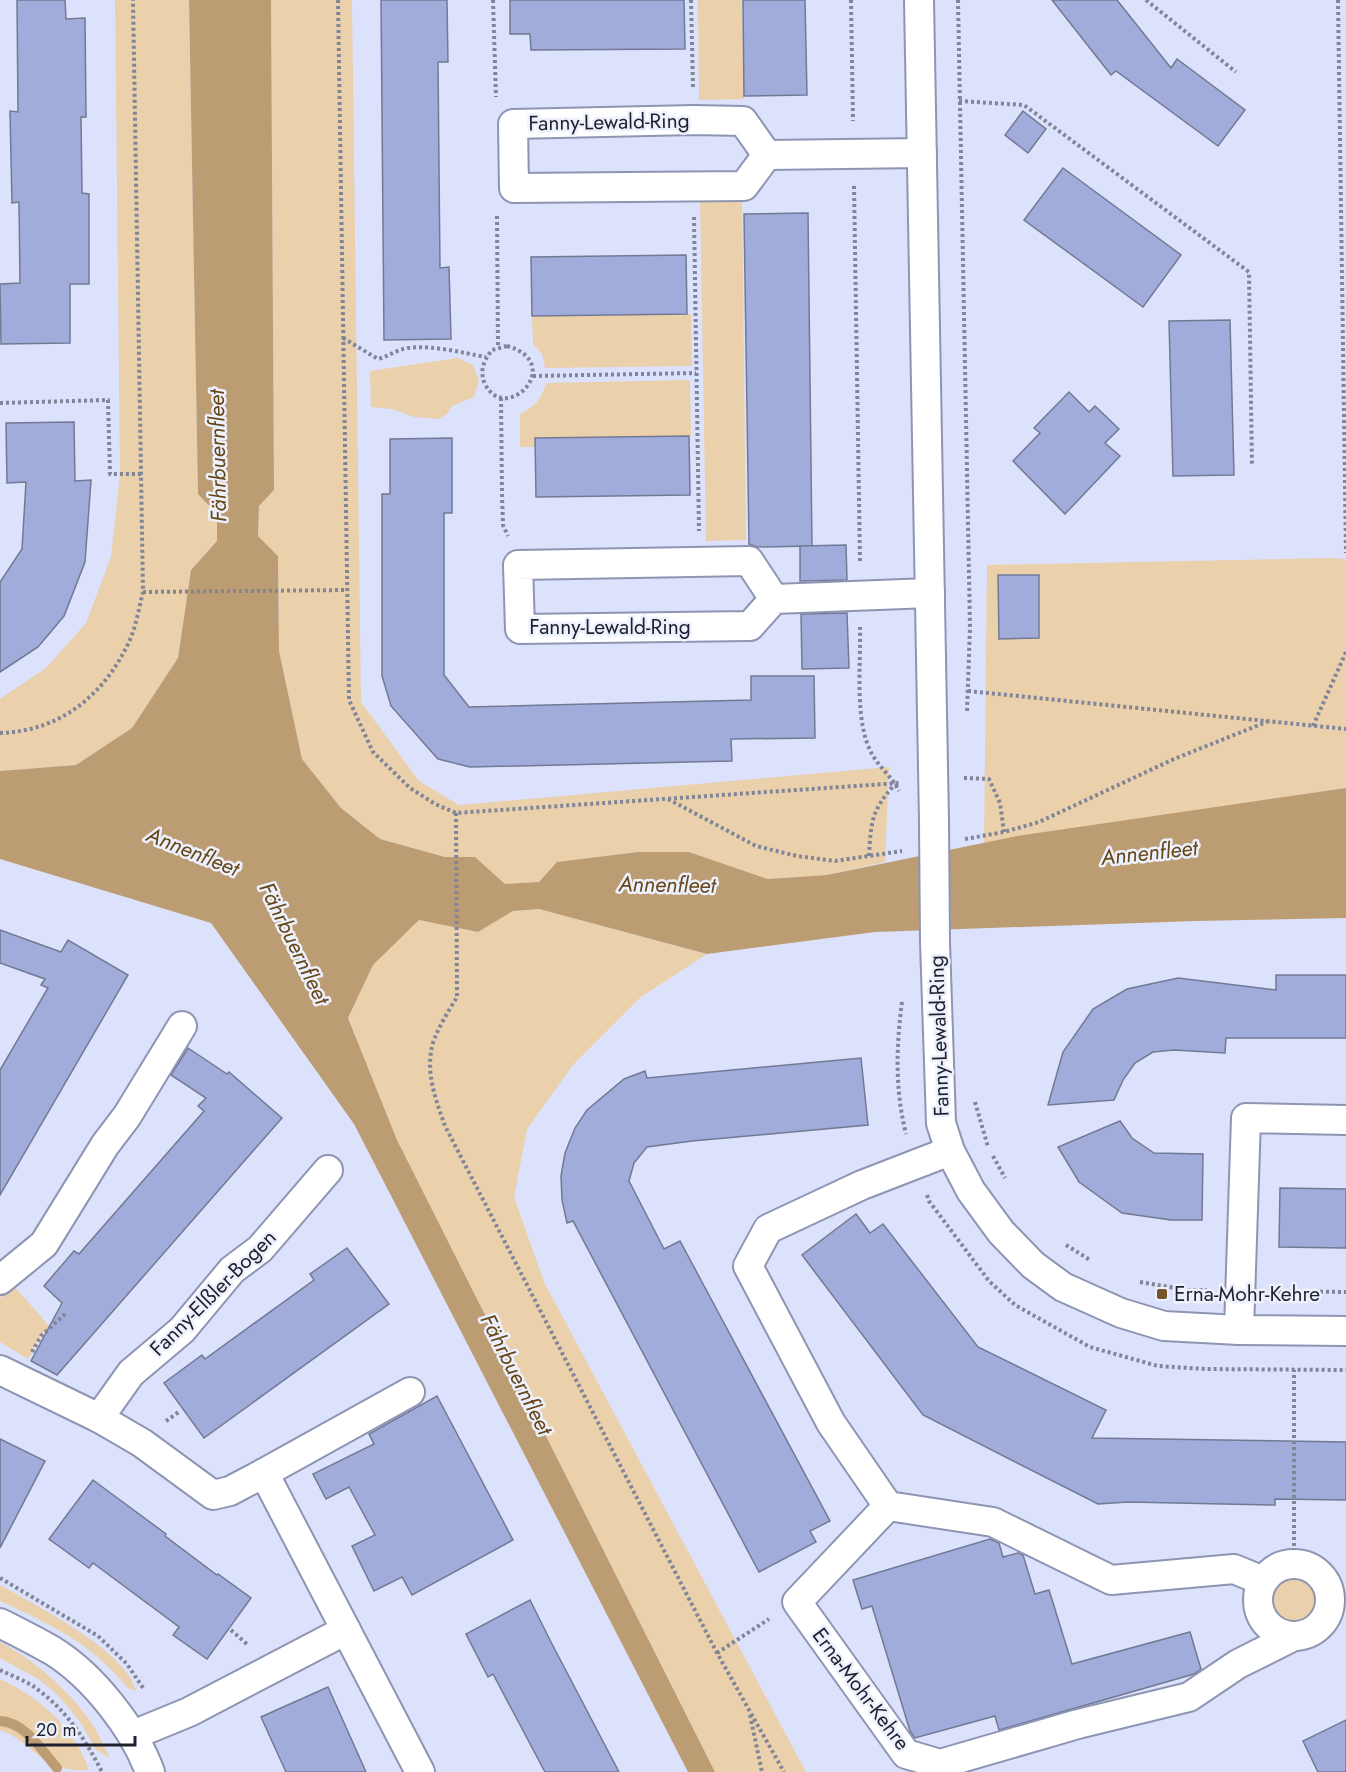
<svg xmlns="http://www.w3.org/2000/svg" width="1346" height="1772" font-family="Jost,sans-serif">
	<rect width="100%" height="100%" fill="#dce2fc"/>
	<g fill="#ebd0ac">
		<path d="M115 0H189L198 493 217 514V541L191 570 178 658 132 728 76 765 0 771V699L47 667 86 623 111 557 120 474Z"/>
		<path d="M271 0H352L361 702 419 781 459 805 889 767 885 862 827 875 768 879 689 852H638L558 862 539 882 505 884 475 857H445L380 839 341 808 302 759 279 651 278 556 258 536 259 506 274 490Z"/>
		<path d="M698 0H742L744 99 699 100Z"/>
		<path d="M742 195 746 540 706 541 700 197Z"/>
		<path d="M691 314 692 366 545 368 542 354 533 344 532 316Z"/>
		<path d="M457 358 473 365 479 381 474 397 452 406 447 414 438 419 414 417 392 409 371 407 370 371Z"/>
		<path d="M690 380 691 436 535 438V447H520V414C535 406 541 400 546 383Z"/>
		<path d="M1331 558 1346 559V788L984 843 987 565Z"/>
		<path d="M539 909 707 954 641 997 573 1065 527 1129 514 1197 544 1282 806 1772H715L397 1140 348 1018 373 965 419 920 478 932 513 911Z"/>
		<path d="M14 1286 50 1327 41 1336 28 1359 0 1342V1298Z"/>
		<circle cx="1294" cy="1601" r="24"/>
		<path d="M0 1585C35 1605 127 1651 136 1691L128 1688C89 1642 54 1626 0 1601Z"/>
		<path d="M0 1642C35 1660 71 1692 93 1725 99 1735 104 1747 110 1758L96 1750 81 1723 57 1694 38 1679 0 1658Z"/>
		<path d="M0 1679C39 1697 75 1728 89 1770 35 1772 39 1744 0 1730Z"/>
	</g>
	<path fill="#bc9d73" d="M189 0H271L274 490 259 506 258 536 278 556 279 651 302 759 341 808 380 839 445 857H475L505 884 539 882 557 862 638 852H689L768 879 827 875 1017 836 1346 788V918L1196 921 875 932 707 954 539 909 513 911 478 932 419 920 373 965 348 1018 397 1140 715 1772H688L354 1124 211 923 0 859V771L76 765 132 728 178 658 191 570 217 541V514L198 494Z"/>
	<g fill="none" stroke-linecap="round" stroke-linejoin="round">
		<path stroke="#bc9d73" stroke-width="10" d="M0 1721C25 1722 42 1751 57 1768"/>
	</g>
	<g fill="#a1acda" stroke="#727995" stroke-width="1.5">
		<path d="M17 0H65L66 19 85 18 86 117H81L82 193 89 194V284H70V343L1 344 0 284 20 283 19 202 12 203 10 111 18 112Z"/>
		<path d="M381 0H447L448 62H438L440 268 449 267 451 339 384 340Z"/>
		<path d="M510 0H684L685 49 531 50 530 34H510Z"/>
		<path d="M743 0H805L807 95 744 96Z"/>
		<path d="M1052 0H1117L1171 68 1177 59 1245 110 1218 146 1116 71 1111 75Z"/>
		<path d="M1023 111 1046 129 1028 153 1005 135Z"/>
		<path d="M1063 168 1181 255 1143 307 1024 220Z"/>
		<path d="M808 213 812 546 757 547 749 544 744 214Z"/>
		<path d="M686 255 687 314 532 316 531 257Z"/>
		<path d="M1230 320 1234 475 1173 476 1169 321Z"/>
		<path d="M1069 392 1089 412 1095 406 1119 429 1105 443 1120 456 1065 514 1013 461 1040 433 1034 428Z"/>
		<path d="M74 422 75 481 91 480 85 562 64 616 38 647 0 672V582L22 549 26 482 7 483 6 423Z"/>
		<path d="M689 436 690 495 536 497 535 438Z"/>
		<path d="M452 438V513H444V675L469 707 751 700V676H814L815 738 731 739 732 761 470 767 438 759 391 706 382 676V494H390V439Z"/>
		<path d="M846 545 847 580 800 581V546Z"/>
		<path d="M998 575H1039V638L999 639Z"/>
		<path d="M847 613 849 668 802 669 801 614Z"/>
		<path d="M0 930 61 952 68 940 128 975 0 1195V1070L48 988 41 985 45 979 0 963Z"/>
		<path d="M1276 975H1346V1038H1226L1225 1053 1174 1050 1153 1052 1135 1063 1123 1080 1114 1100 1048 1105 1063 1052 1093 1009 1127 989 1178 978 1276 990Z"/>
		<path d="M188 1048 227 1074 229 1072 282 1118 57 1375 31 1361 62 1303 44 1286 74 1251 79 1254 204 1111 198 1106 206 1098 171 1075Z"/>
		<path d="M861 1058 868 1125 692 1141 647 1147 634 1163 629 1181 664 1249 680 1241 830 1521 810 1531 816 1542 759 1572 573 1221 567 1223 562 1200 561 1176 565 1153 575 1128 587 1110 624 1079 645 1071 647 1078Z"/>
		<path d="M1120 1121 1132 1138 1154 1153 1203 1154 1202 1220H1171L1122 1213 1079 1182 1058 1147Z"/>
		<path d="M1280 1188 1346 1189V1248L1279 1247Z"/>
		<path d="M856 1214 870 1233 883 1224 978 1347 1106 1410 1092 1438 1346 1442V1500L1275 1499V1505L1128 1502 1098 1504 923 1415 802 1255Z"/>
		<path d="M347 1248 389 1304 204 1438 164 1383 202 1355 205 1359 314 1280 310 1274Z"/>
		<path d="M437 1396 513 1540 412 1595 402 1577 374 1591 352 1546 375 1535 349 1487 326 1499 313 1474 374 1444 369 1434Z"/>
		<path d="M0 1439 45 1461 0 1548Z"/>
		<path d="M93 1480 166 1534 165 1536 217 1575 218 1574 251 1598 207 1659 173 1635 179 1627 93 1563 89 1568 49 1539Z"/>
		<path d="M990 1539 999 1543 1003 1557 1018 1553 1023 1555 1035 1594 1049 1590 1072 1664 1190 1632 1201 1669 1194 1674 999 1730 995 1716 915 1738 910 1731 872 1606 862 1609 853 1580Z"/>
		<path d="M530 1600 552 1644 619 1772H545L493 1674 488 1677 466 1634Z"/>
		<path d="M328 1687 366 1772H286L261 1717Z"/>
		<path d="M1346 1720V1772H1318L1303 1741Z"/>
	</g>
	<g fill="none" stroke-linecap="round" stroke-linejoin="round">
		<g stroke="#8e95b3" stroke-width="32">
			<g id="minor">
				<path d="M919 0 934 822"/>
				<path d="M694 120 743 121 767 155 744 186 514 188 513 124Z"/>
				<path d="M767 155 922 153"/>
				<path d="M774 599 749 561 518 565 520 629 750 626 774 599 930 593"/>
				<path d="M935 942 941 1123 950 1151 971 1191 1001 1232 1033 1265 1063 1287 1121 1313 1164 1326 1239 1330 1346 1331"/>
				<path d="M950 1151 862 1185 768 1229 748 1266 831 1423 888 1506 993 1522 1111 1580 1234 1569 1263 1581"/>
				<path d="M0 1280 44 1244 105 1145 127 1116 182 1026"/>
				<path d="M1239 1330 1246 1118 1346 1120"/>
				<path d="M0 1370 99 1418 142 1443 213 1495 230 1491 264 1473 420 1772"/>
				<path d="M99 1418 131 1373 182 1330 232 1270 260 1249 328 1170"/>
				<path d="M264 1473 410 1392"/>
				<path d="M888 1506 797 1602 906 1754 940 1764 1078 1724 1189 1697 1238 1664 1294 1636"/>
				<circle cx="1294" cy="1600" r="36"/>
				<path d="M0 1623C18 1632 36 1641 53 1651 93 1676 134 1728 150 1772"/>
				<path d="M133 1735 189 1712 346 1630"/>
			</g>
		</g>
		<g stroke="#808598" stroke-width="4" stroke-dasharray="3 3" stroke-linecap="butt">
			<path d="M338 0 349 700 373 752 410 788 435 804 456 813 900 783"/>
			<path d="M493 0 496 97"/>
			<path d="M691 0 693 87"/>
			<path d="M851 0 853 121"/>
			<path d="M958 0 970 627 967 711"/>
			<path d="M1146 0 1236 72"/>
			<path d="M1338 0 1346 553"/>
			<path d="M959 101 1024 105 1249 272 1252 466"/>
			<path d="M854 186 860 562"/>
			<path d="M497 216 498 347"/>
			<path d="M694 217 699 531"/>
			<path d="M343 338 378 359C386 357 392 353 400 350 422 342 463 353 486 357"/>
			<path d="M507 346C567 363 506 426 485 384 479 371 484 360 492 350Z"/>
			<path d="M533 376 696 373"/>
			<path d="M501 398 502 495 503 525 508 536"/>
			<path d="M0 403 108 400 110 474H141"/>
			<path d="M143 592 347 590"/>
			<path d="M860 627C861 664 854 722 872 754 879 767 892 777 899 791"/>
			<path d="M968 691 1346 729"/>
			<path d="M1313 726 1346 652"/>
			<path d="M0 733C61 731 104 695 129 642 136 627 139 608 143 592L133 0"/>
			<path d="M964 778 989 779 1000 803 1004 832"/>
			<path d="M668 799 756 846 797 856 835 861 902 851"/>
			<path d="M456 813 457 997C448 1012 433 1035 431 1052 427 1078 437 1103 445 1126L717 1653 784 1772"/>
			<path d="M965 839 1004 832 1039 822 1174 759 1269 721"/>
			<path d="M869 856C871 822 871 811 895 784"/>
			<path d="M902 1002C896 1047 895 1090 906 1134"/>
			<path d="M975 1102 988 1147"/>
			<path d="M993 1156 1005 1178"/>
			<path d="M927 1195 929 1201 989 1281 1015 1305 1090 1347 1158 1366 1205 1369 1346 1370"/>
			<path d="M1066 1245 1090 1260"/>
			<path d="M1140 1282 1188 1290H1207"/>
			<path d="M1272 1291 1346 1292"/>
			<path d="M32 1352 41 1336 65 1314"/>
			<path d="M166 1421 180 1411"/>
			<path d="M1294 1564V1370"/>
			<path d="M0 1578 98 1636 127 1664 143 1688"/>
			<path d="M231 1630 248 1645"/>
			<path d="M717 1653 769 1619"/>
			<path d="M0 1670C12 1676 27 1681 37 1689 67 1711 85 1739 102 1772"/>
			<path d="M750 1715 762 1772"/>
		</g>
		<use href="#minor" stroke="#fff" stroke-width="28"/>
		<g stroke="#8e95b3" stroke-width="32" stroke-linecap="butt">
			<path id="minor-bridge" d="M934 822 935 942"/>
		</g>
		<use href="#minor-bridge" stroke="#fff" stroke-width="28"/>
	</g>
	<rect fill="#74562a" stroke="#edf0fd" stroke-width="2" x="1156" y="1288" width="12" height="12" rx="3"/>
	<g text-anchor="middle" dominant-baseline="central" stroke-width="5" stroke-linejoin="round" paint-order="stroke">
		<g font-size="21" fill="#1e212d" stroke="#edf0fd">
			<text transform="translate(609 122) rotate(-1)">Fanny-Lewald-Ring</text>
			<text x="610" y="627">Fanny-Lewald-Ring</text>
			<text transform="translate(939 1036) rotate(-92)">Fanny-Lewald-Ring</text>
			<text transform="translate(213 1293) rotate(-45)">Fanny-Elßler-Bogen</text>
			<text transform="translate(861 1689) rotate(53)">Erna-Mohr-Kehre</text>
		</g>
		<g font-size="21" fill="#1e212d" stroke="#edf0fd" text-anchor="start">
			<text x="1174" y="1294">Erna-Mohr-Kehre</text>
		</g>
		<g font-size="22" font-style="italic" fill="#674715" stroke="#edf0fd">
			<text transform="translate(217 456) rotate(-91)">Fährbuernfleet</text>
			<text transform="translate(193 851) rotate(22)">Annenfleet</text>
			<text transform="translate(1149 852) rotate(-6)">Annenfleet</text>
			<text transform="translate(667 884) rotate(1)">Annenfleet</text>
			<text transform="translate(295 943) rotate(64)">Fährbuernfleet</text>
			<text transform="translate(517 1374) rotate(63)">Fährbuernfleet</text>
		</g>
	</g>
	<path d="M27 1736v9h108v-9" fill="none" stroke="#1e212d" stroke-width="3"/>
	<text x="36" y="1736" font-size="18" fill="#1e212d" stroke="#edf0fd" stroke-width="4.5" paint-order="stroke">20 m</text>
</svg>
